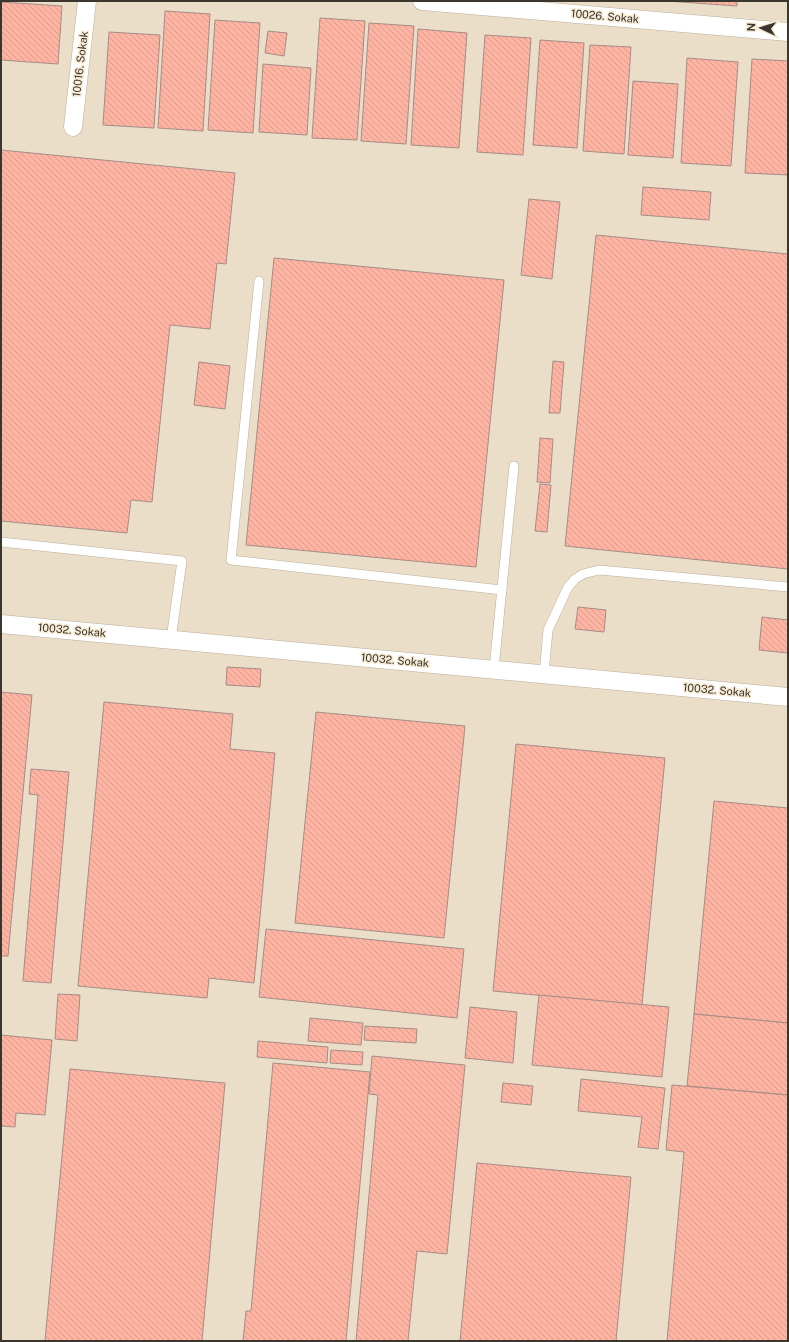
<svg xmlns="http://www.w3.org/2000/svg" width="789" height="1342" font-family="'Public Sans',sans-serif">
	<defs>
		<pattern id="building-back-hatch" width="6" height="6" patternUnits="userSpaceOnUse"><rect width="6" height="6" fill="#fdb4a2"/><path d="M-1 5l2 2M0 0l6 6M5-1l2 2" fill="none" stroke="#da9b8c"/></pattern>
	</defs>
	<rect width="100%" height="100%" fill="#ebdec8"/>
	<g fill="url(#building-back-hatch)" stroke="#a68c86">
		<path d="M667 1H737V6Z"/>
		<path d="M1 2 62 6 58 64 1 60Z"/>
		<path d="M165 11 210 14 203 131 158 128Z"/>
		<path d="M320 18 365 21 357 140 312 138Z"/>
		<path d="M215 20 260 23 253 133 208 130Z"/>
		<path d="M369 23 414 26 406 144 361 141Z"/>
		<path d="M418 29 467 33 459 148 411 145Z"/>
		<path d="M268 31 287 33 284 56 265 53Z"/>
		<path d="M109 32 160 35 154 128 103 125Z"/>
		<path d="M485 35 531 38 523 155 477 152Z"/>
		<path d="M540 40 584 43 577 148 533 145Z"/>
		<path d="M590 45 631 47 624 154 583 151Z"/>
		<path d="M687 58 738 62 731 166 681 163Z"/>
		<path d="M752 59 788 61V175L745 173Z"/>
		<path d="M263 64 311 68 307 135 259 132Z"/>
		<path d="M633 81 678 84 673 158 628 155Z"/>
		<path d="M1 150 235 173 226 264 217 263 210 329 170 325 152 502 131 500 127 533 1 521Z"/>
		<path d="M643 187 711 192 709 220 641 215Z"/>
		<path d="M529 199 560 202 552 279 521 275Z"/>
		<path d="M596 235 788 254V569L565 546Z"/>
		<path d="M274 258 504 280 476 567 246 545Z"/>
		<path d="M553 361 564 362 560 413H549Z"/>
		<path d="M199 362 230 366 225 409 194 405Z"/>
		<path d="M540 438 553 439 550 483 537 482Z"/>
		<path d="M540 484 551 485 547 532 535 531Z"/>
		<path d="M578 607 606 610 604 632 575 629Z"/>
		<path d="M762 617 788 620V653L759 650Z"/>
		<path d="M227 667 261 669 260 687 226 685Z"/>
		<path d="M1 692 32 695 8 956H1Z"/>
		<path d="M104 702 233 714 230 749 275 753 254 983 209 978 207 998 78 986Z"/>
		<path d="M316 712 465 726 444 938 295 923Z"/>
		<path d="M516 744 665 758 642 1005 493 991Z"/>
		<path d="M31 769 69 772 51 983 23 981 38 795 29 794Z"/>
		<path d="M714 801 788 808V1023L694 1014Z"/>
		<path d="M266 929 464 949 457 1018 259 997Z"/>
		<path d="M58 994 80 995 77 1041 55 1039Z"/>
		<path d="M539 995 669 1007 662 1077 532 1065Z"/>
		<path d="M470 1007 517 1012 513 1063 465 1058Z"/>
		<path d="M694 1014 788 1023V1095L687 1086Z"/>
		<path d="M310 1018 363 1023 361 1045 308 1041Z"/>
		<path d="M365 1026 417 1029 416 1043 364 1040Z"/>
		<path d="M1 1035 52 1040 45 1115 16 1113 15 1127 1 1126Z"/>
		<path d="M258 1041 328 1047 327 1063 257 1057Z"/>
		<path d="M331 1050 363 1052 362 1065 330 1063Z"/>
		<path d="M372 1056 465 1065 447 1254 417 1251 408 1341H356L378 1095 369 1094Z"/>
		<path d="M273 1063 370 1072 346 1341H243L246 1311H251Z"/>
		<path d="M70 1069 225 1083 202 1341H45Z"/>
		<path d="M581 1079 665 1088 658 1149 638 1147 642 1117 578 1111Z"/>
		<path d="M503 1083 533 1086 531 1105 501 1102Z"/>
		<path d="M672 1085 788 1095V1341H667L684 1152 666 1150Z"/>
		<path d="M477 1163 631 1177 616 1341H460Z"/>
	</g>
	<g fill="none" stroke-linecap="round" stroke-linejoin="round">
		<g stroke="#baae99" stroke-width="10">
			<g id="service">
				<path d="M259 281 231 560 502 590"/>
				<path d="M1 542 182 561 171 639"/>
				<path d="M494 669 514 466"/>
				<path d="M544 674 548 630 568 587 575 579 583 574 599 570 788 587"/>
			</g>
		</g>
		<g stroke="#baae99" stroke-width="19">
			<g id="minor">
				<path d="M422 1 788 32"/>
				<path d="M73 127 87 1"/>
				<path d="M1 624 788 697"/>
			</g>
		</g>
		<use href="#service" stroke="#fff" stroke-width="9"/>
		<use href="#minor" stroke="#fff" stroke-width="18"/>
	</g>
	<g text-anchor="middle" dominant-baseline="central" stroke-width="3" stroke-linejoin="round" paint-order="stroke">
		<g font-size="11" fill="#3c372e" stroke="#f8ebd5">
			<text transform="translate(605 16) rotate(5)">10026. Sokak</text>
			<text transform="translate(80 64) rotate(-83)">10016. Sokak</text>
			<text transform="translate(72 630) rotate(5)">10032. Sokak</text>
			<text transform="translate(395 660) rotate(5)">10032. Sokak</text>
			<text transform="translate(717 690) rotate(5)">10032. Sokak</text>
		</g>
	</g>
	<rect width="789" height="1342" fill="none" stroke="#3c372e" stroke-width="4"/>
	<g transform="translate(761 28) rotate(274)" stroke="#f8ebd5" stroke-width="3" paint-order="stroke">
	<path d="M0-3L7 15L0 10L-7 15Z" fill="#3c372e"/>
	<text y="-6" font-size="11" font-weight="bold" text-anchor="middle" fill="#3c372e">N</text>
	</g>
</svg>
